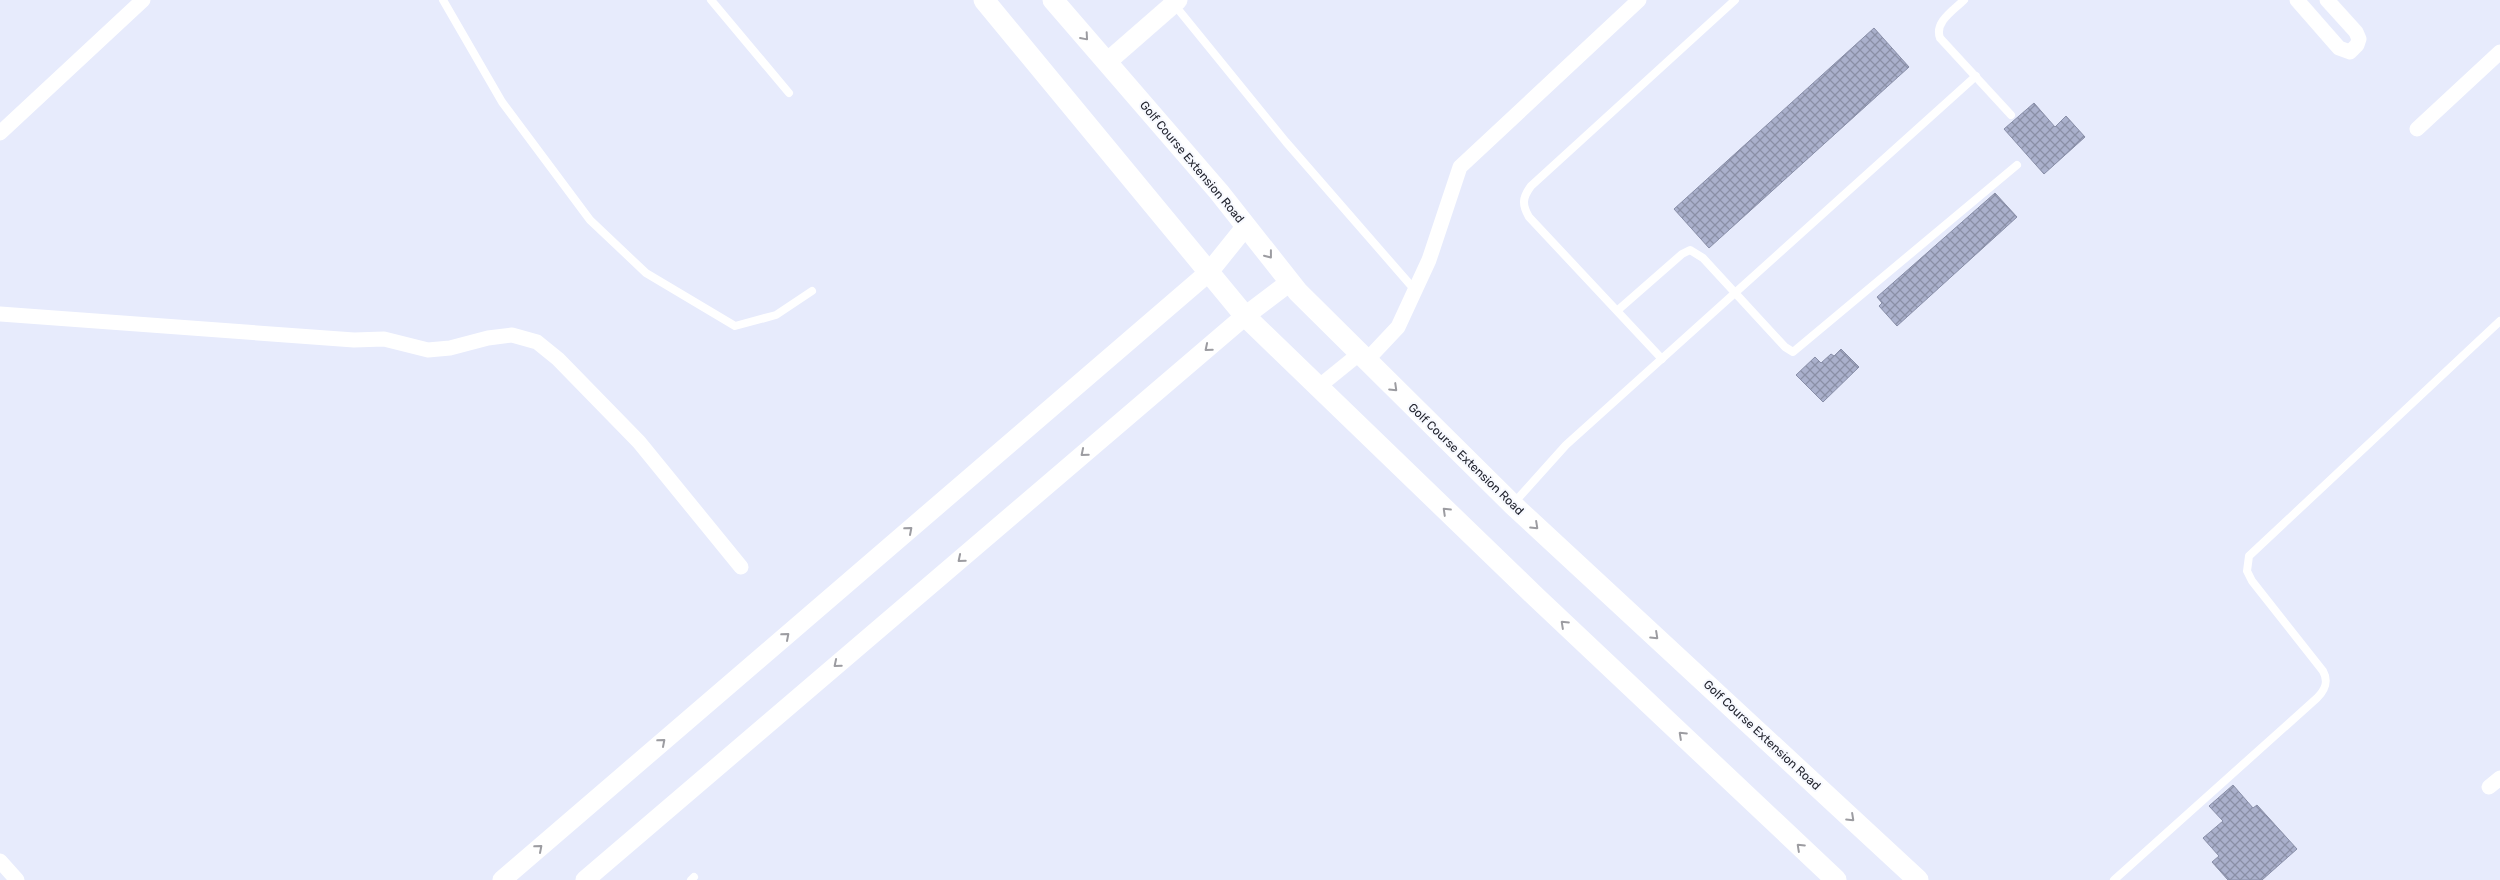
<svg xmlns="http://www.w3.org/2000/svg" width="2500" height="880" font-family="Rubik,sans-serif">
	<defs>
		<pattern id="building-cross-hatch" width="8" height="8" patternUnits="userSpaceOnUse" patternTransform="scale(1.25)"><rect width="8" height="8" fill="#aab0cc"/><path d="M0 0l8 8M0 8l8-8" fill="none" stroke="#8a8fa6"/></pattern>
	</defs>
	<rect width="100%" height="100%" fill="#e7ebfc"/>
	<g fill="url(#building-cross-hatch)" stroke="#888ea8">
		<path d="M1874 28 1909 67 1709 248 1674 209Z"/>
		<path d="M2034 103 2055 127 2066 116 2085 137 2044 174 2004 129Z"/>
		<path d="M1995 193 2017 217 1897 326 1879 306 1882 303 1877 297Z"/>
		<path d="M1841 349 1859 367 1823 402 1796 375 1815 357 1821 363 1831 354 1834 356Z"/>
		<path d="M2233 785 2253 808 2257 805 2297 849 2262 880H2228L2212 862 2219 856 2203 838 2223 821 2209 806Z"/>
	</g>
	<g fill="none" stroke-linecap="round" stroke-linejoin="round">
		<g stroke="#fff" stroke-width="8">
			<path d="M443 0 502 102 590 220 646 273 735 326 776 315 812 291"/>
			<path d="M711 0 789 93"/>
			<path d="M1964 0C1954 10 1934 22 1940 38L2011 115"/>
			<path d="M1173 3 1286 142 1414 289"/>
			<path d="M1618 310 1682 254 1690 250 1703 258 1785 347 1793 352 2017 165"/>
			<path d="M1662 359 1529 217C1522 205 1522 198 1531 186L1735 0"/>
			<path d="M1513 504 1566 445 1976 76"/>
			<path d="M691 880 694 877"/>
			<path d="M2114 880 2317 698C2325 690 2329 682 2323 671L2252 581 2247 571 2249 556 2500 321"/>
		</g>
		<g stroke="#fff" stroke-width="15">
			<path d="M2297 0 2339 48 2350 52 2357 45 2359 39 2356 32 2327 0"/>
			<path d="M2417 129 2500 52"/>
			<path d="M0 133 143 0"/>
			<path d="M0 314 354 340 384 339 428 350 450 348 488 338 512 335 537 342 558 359 639 442 741 567"/>
			<path d="M1366 361 1398 327 1429 260 1460 167 1639 0"/>
			<path d="M1317 388 1359 354"/>
			<path d="M2489 787 2500 778"/>
			<path d="M0 861 17 880"/>
		</g>
		<g stroke="#fff" stroke-width="19">
			<path d="M1107 62 1178 0"/>
			<path d="M502 880 1209 272 1246 226"/>
			<path d="M585 880 1245 316 1290 282"/>
		</g>
		<g stroke="#fff" stroke-width="21">
			<path d="M984 0 1245 316 1536 597 1836 880"/>
			<path d="M1053 0 1219 192 1298 292 1513 505 1918 880"/>
		</g>
	</g>
	<defs><path id="oneway-chevron" d="M-2-3.5L2.5 0L-2 3.5" fill="none" stroke-width="1.6" stroke-linecap="round" stroke-linejoin="round" transform="scale(1.25)"/></defs>
	<g stroke="#9c9ca1">
		<use href="#oneway-chevron" transform="translate(1085 37) rotate(49)"/>
		<use href="#oneway-chevron" transform="translate(1269 255) rotate(52)"/>
		<use href="#oneway-chevron" transform="translate(1208 348) rotate(140)"/>
		<use href="#oneway-chevron" transform="translate(1394 388) rotate(44)"/>
		<use href="#oneway-chevron" transform="translate(1084 453) rotate(140)"/>
		<use href="#oneway-chevron" transform="translate(1446 511) rotate(-136)"/>
		<use href="#oneway-chevron" transform="translate(1535 526) rotate(43)"/>
		<use href="#oneway-chevron" transform="translate(909 530) rotate(-41)"/>
		<use href="#oneway-chevron" transform="translate(961 559) rotate(140)"/>
		<use href="#oneway-chevron" transform="translate(1564 624) rotate(-137)"/>
		<use href="#oneway-chevron" transform="translate(786 636) rotate(-41)"/>
		<use href="#oneway-chevron" transform="translate(1655 636) rotate(43)"/>
		<use href="#oneway-chevron" transform="translate(837 664) rotate(140)"/>
		<use href="#oneway-chevron" transform="translate(1682 735) rotate(-137)"/>
		<use href="#oneway-chevron" transform="translate(662 742) rotate(-41)"/>
		<use href="#oneway-chevron" transform="translate(1851 818) rotate(43)"/>
		<use href="#oneway-chevron" transform="translate(1800 847) rotate(-137)"/>
		<use href="#oneway-chevron" transform="translate(539 848) rotate(-41)"/>
	</g>
	<g text-anchor="middle" dominant-baseline="central" stroke-width="4" stroke-linejoin="round" paint-order="stroke">
		<g font-size="12" fill="#22242e" stroke="#f7f9ff">
			<text transform="translate(1192 162) rotate(50)">Golf Course Extension Road</text>
			<text transform="translate(1466 459) rotate(44)">Golf Course Extension Road</text>
			<text transform="translate(1762 735) rotate(43)">Golf Course Extension Road</text>
		</g>
	</g>
</svg>
